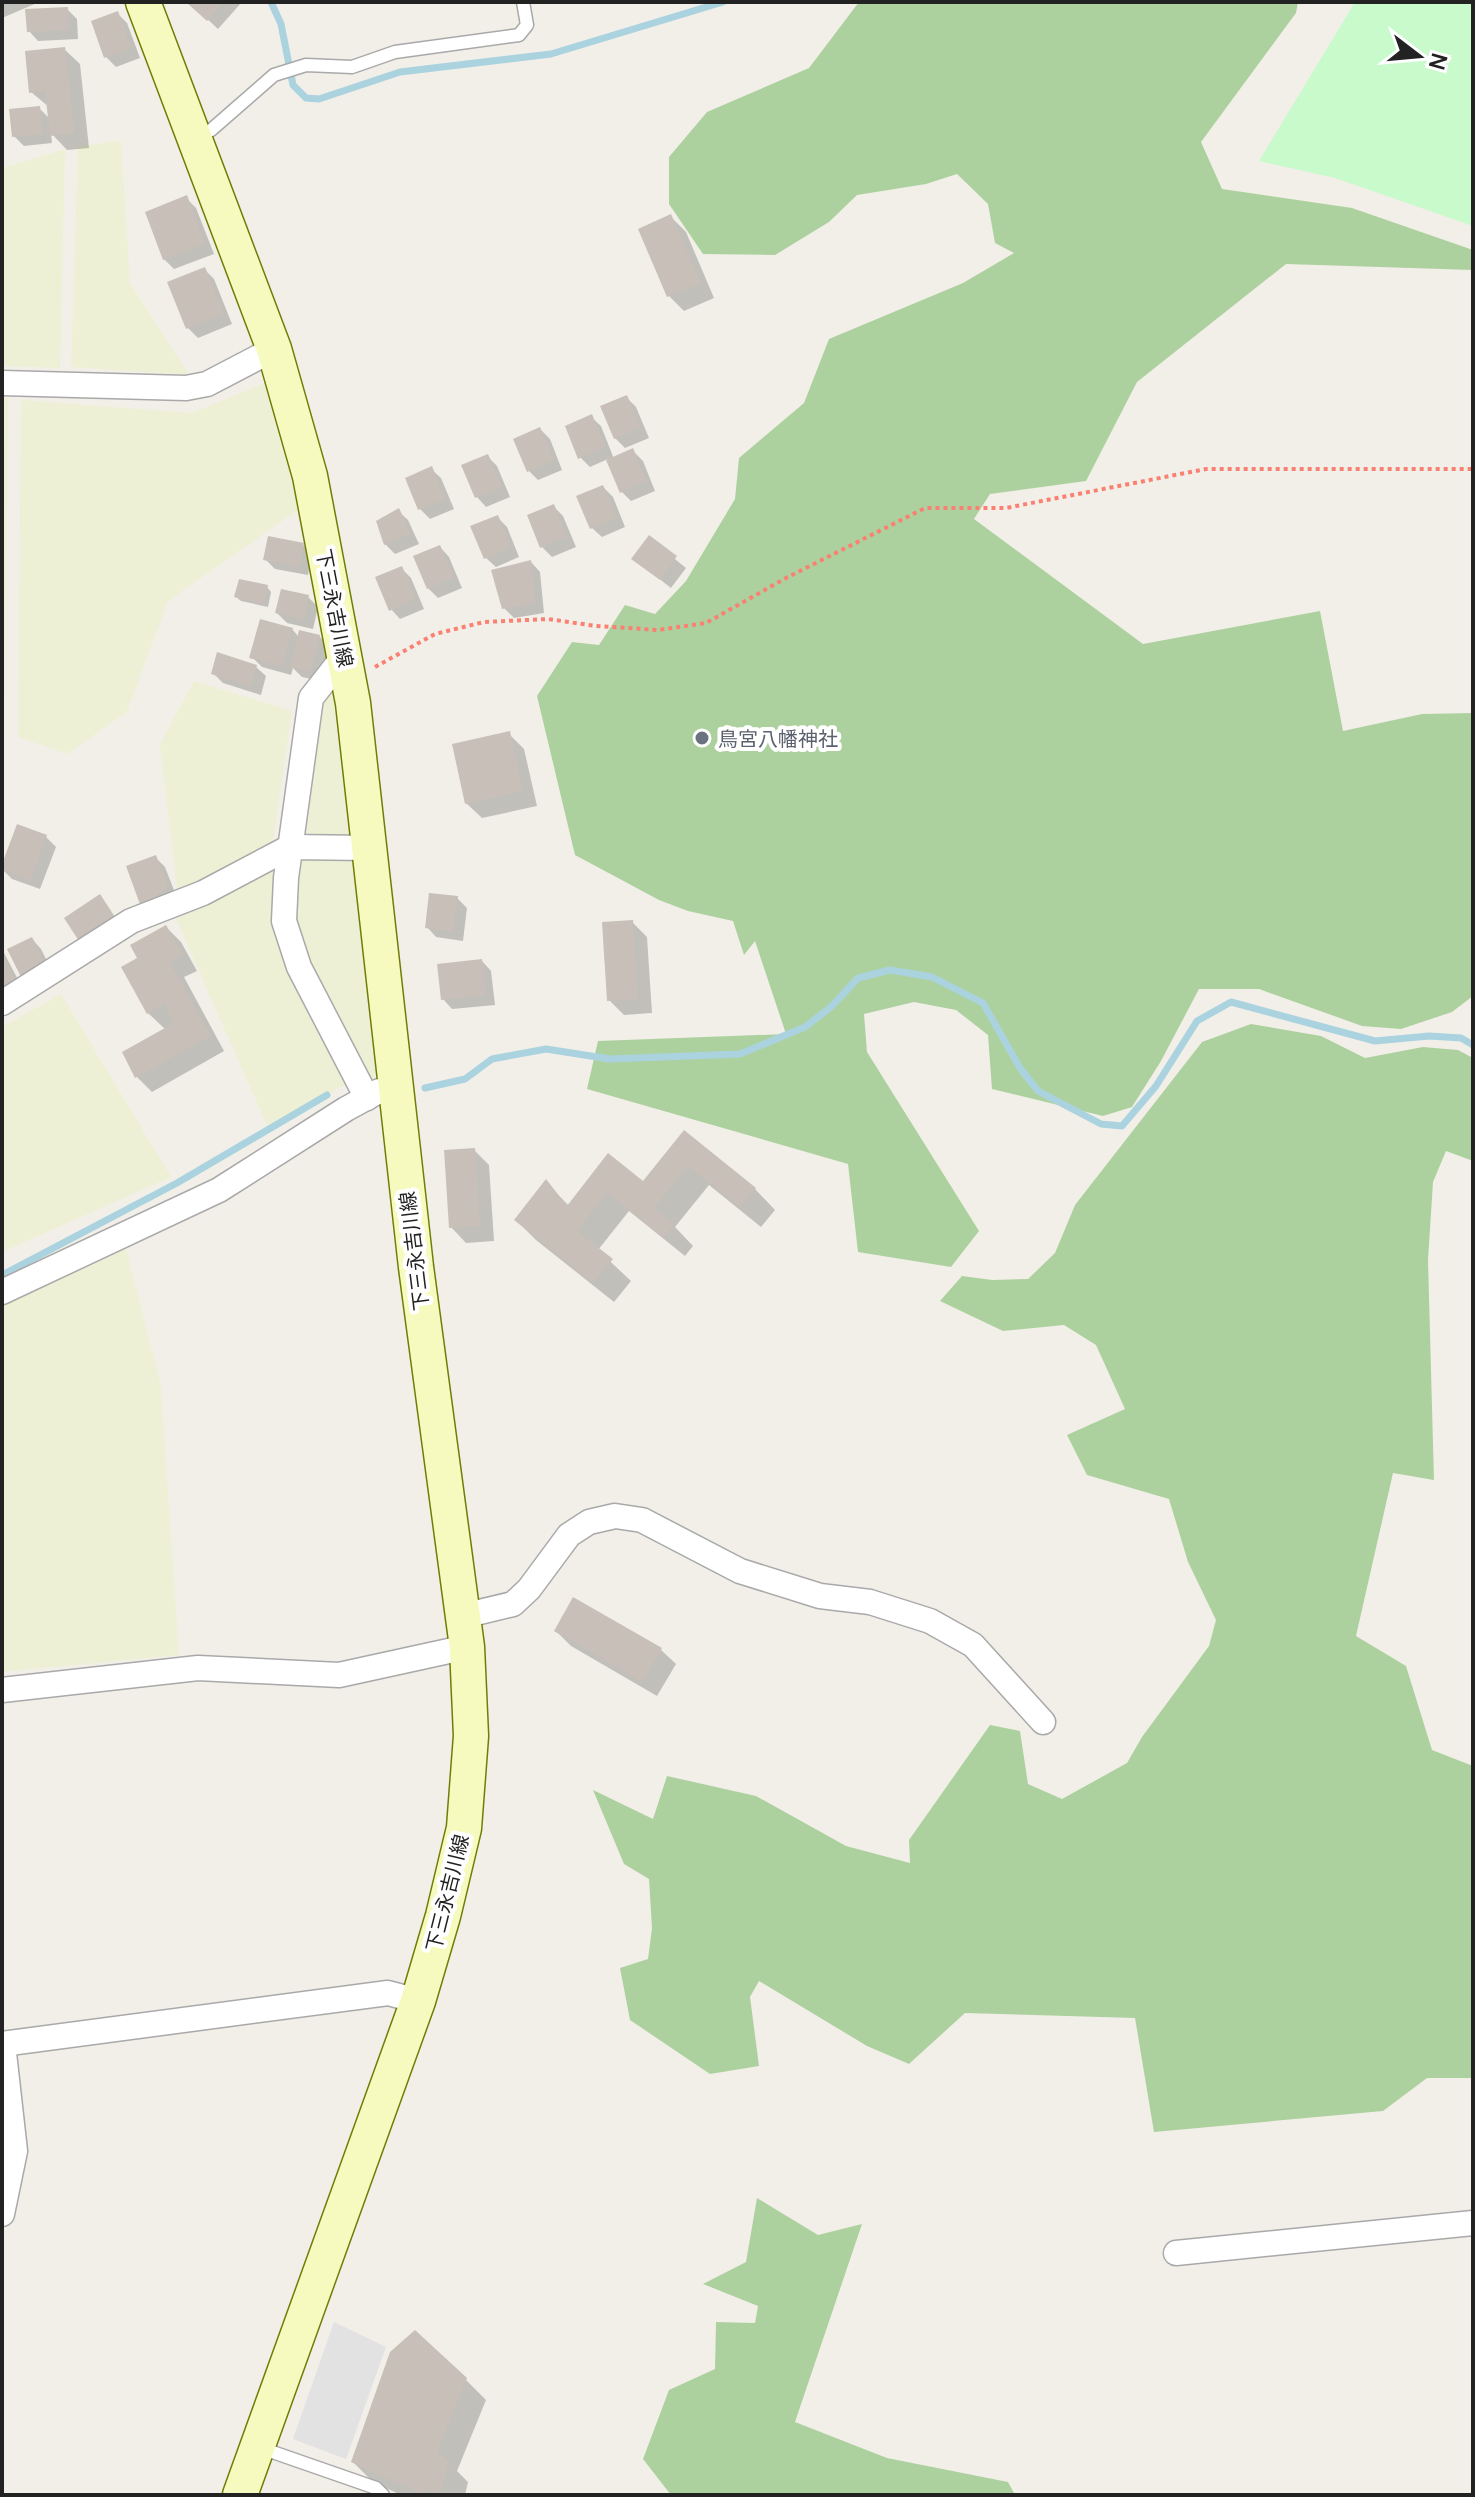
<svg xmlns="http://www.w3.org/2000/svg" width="1475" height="2497" font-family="Manrope,'Noto Sans JP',sans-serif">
	<rect width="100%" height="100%" fill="#f2efe9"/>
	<g fill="#eef0d5">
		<path d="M121 140 130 283 189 375 71 367 78 147Z"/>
		<path d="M65 149 60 368 2 366V168Z"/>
		<path d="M282 376 298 510 168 601 127 712 67 754 18 737 21 400 191 413Z"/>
		<path d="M2 398H8L4 740H2Z"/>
		<path d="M340 671 385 1073 338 1088 269 1130 176 919 280 858 322 683Z"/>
		<path d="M194 681 292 711 272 847 177 890 160 744Z"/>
		<path d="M61 994 171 1177 2 1252V1027Z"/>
		<path d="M126 1248 161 1386 179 1655 2 1672V1301Z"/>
	</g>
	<g fill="#add19e">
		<path d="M859 2H1298L1296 13 1201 142 1222 189 1352 208 1473 250V270L1286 264 1137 382 1086 481 990 494 974 519 1143 644 1320 611 1343 731 1422 714 1473 713V996L1452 1012 1401 1029 1362 1026 1259 989H1199L1161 1061 1132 1107 1103 1116 992 1089 988 1035 956 1010 914 1002 864 1014 867 1052 979 1231 951 1267 858 1252 848 1164 587 1089 598 1041 786 1034 755 941 744 955 733 921 688 911 659 900 575 855 537 696 572 642 599 645 625 605 655 614 686 581 735 499 739 458 804 403 829 339 963 283 1014 253 995 243 988 204 957 174 926 184 857 195 829 222 775 255 703 254 669 204V157L707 112 809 68Z"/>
		<path d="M1251 1024 1321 1036 1365 1058 1423 1047 1458 1050 1473 1058V1161L1446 1151 1433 1182 1428 1260 1434 1480 1393 1473 1356 1636 1406 1666 1432 1750 1473 1766V2078H1427L1383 2111 1154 2132 1135 2018 965 2013 909 2064 867 2046 759 1981 750 1997 759 2066 710 2074 630 2020 620 1968 648 1959 652 1928 649 1879 624 1864 593 1790 653 1819 667 1776 756 1796 846 1846 910 1863 909 1840 990 1725 1020 1731 1028 1784 1062 1799 1127 1763 1142 1737 1209 1646 1216 1620 1188 1562 1169 1499 1087 1475 1067 1435 1125 1409 1096 1345 1064 1325 1003 1331 940 1301 962 1276 992 1280 1028 1279 1055 1253 1075 1205 1202 1042Z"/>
		<path d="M757 2198 818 2235 862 2224 795 2422 887 2458 1008 2482 1015 2495H671L643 2459 669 2390 715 2369 716 2322 755 2323 758 2306 703 2284 746 2262Z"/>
	</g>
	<path fill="#c8facc" d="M1355 2H1473V226L1335 178 1259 161Z"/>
	<path fill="#e2e2e2" d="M334 2322 386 2347 346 2459 293 2439Z"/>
	<g fill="#0003">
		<path d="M2 2H37V3L2 18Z"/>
		<path d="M189 2H242L218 29Z"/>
		<path d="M67 9 77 19 78 39 38 41 29 31Z"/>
		<path d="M117 13 127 23 140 58 116 67 106 57Z"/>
		<path d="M64 49 80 64 89 148 67 150 51 133 52 143 24 146 14 136 39 108 50 119 49 107 31 92Z"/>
		<path d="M186 198 196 208 214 254 174 269 164 259Z"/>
		<path d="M671 217 686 232 714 298 684 311 669 296Z"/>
		<path d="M204 269 214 279 232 324 198 338 188 328Z"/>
		<path d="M626 397 636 407 649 438 625 448 615 438Z"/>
		<path d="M591 417 601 426 614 459 633 451 643 461 655 491 631 501 621 491 608 459 590 467 580 457Z"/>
		<path d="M540 429 550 439 562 470 538 480 528 470Z"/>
		<path d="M488 457 497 466 510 497 486 507 477 497 464 466Z"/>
		<path d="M431 469 441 478 454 509 430 519 420 509 407 479Z"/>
		<path d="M603 487 613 497 625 527 602 537 592 528Z"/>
		<path d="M553 506 563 516 576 547 552 557 542 547Z"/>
		<path d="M398 511 408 520 419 544 395 554 385 544Z"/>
		<path d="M497 517 507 527 519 557 496 567 486 558Z"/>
		<path d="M649 538 686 568 671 588 634 559Z"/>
		<path d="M303 545 312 555 308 575 275 569 265 559Z"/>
		<path d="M440 547 449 557 462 588 438 598 428 588Z"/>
		<path d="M531 562 540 572 544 613 514 618 504 608Z"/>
		<path d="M402 569 411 578 424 609 400 619 391 609Z"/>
		<path d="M267 587 271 592 268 607 241 601 236 597Z"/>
		<path d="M308 597 318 607 313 629 287 623 277 613Z"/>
		<path d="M292 629 299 637 319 636 329 646 321 681 302 677 293 668 291 675 262 667 252 657Z"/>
		<path d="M256 667 266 676 261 695 223 683 213 673Z"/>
		<path d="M509 734 524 749 537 806 482 818 466 803Z"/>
		<path d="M46 837 56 847 40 889 12 879 2 869Z"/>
		<path d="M155 857 165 867 177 898 143 906Z"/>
		<path d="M457 898 467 908 463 941 436 937 427 927Z"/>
		<path d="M632 922 647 937 652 1013 624 1015 609 1000Z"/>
		<path d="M166 927 181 942 197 971 184 977 224 1051 152 1092 137 1077 166 1030 148 1013 139 958Z"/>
		<path d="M32 939 41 949 55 977 34 988Z"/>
		<path d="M2 949 25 993 2 1005Z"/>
		<path d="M482 961 491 971 495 1005 452 1009 443 999Z"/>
		<path d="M684 1133 755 1189 775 1210 761 1227 709 1185 675 1227 693 1246 685 1256 629 1211 598 1250 631 1281 614 1302 536 1240 516 1220 546 1182 569 1206 609 1156 643 1184Z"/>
		<path d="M474 1150 489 1165 494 1241 466 1243 451 1227Z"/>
		<path d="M556 1631 660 1649 676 1664 657 1696 571 1646Z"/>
		<path d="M466 2380 486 2400 457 2471 468 2482 465 2495H401L373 2482 353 2462Z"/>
	</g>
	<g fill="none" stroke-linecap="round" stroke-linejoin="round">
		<g stroke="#aad3df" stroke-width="7">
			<path d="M271 2 281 24 293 85 306 98 319 99 400 72 551 54 723 2"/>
			<path d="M425 1088 465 1079 492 1059 546 1049 610 1059 740 1054 805 1027 831 1007 858 978 890 970 932 977 983 1003 1020 1068 1038 1091 1101 1124 1122 1126 1156 1086 1197 1021 1231 1002 1375 1041 1429 1036 1461 1038 1473 1045"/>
			<path d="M2 1275 177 1183 327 1095"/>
		</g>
	</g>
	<g fill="#c7bfb8">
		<path d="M186 2H224L207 21Z"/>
		<path d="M68 7 69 30 27 32 25 9Z"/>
		<path d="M118 11 131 48 104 58 91 21Z"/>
		<path d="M65 47 75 133 50 136 45 91 29 93 25 51Z"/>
		<path d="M40 106 43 134 12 137 9 109Z"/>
		<path d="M187 195 205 244 163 260 145 212Z"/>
		<path d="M671 214 701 283 667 297 638 229Z"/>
		<path d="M205 267 224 314 186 329 167 282Z"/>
		<path d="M627 395 641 428 614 439 600 406Z"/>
		<path d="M592 414 605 447 578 459 565 426Z"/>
		<path d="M540 427 554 460 527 472 513 439Z"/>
		<path d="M633 448 647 481 620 493 606 460Z"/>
		<path d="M488 454 502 487 475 498 461 465Z"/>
		<path d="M432 466 445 499 418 510 405 478Z"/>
		<path d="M603 485 617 517 590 529 576 496Z"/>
		<path d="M554 504 567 537 540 548 527 515Z"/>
		<path d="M399 508 411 534 384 545 376 521Z"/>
		<path d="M498 515 511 547 484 559 470 526Z"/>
		<path d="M649 535 677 556 660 580 631 559Z"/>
		<path d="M268 536 304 543 299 567 263 560Z"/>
		<path d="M440 545 454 578 427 589 413 556Z"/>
		<path d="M531 560 536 603 502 609 491 570Z"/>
		<path d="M402 566 416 599 389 611 375 577Z"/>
		<path d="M239 579 268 585 264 604 234 597Z"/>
		<path d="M281 589 309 595 304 620 275 613Z"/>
		<path d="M260 619 293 628 282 667 249 658Z"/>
		<path d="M299 630 320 635 311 672 290 667Z"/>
		<path d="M217 652 257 665 251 687 211 674Z"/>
		<path d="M510 731 523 791 465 804 452 744Z"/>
		<path d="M17 824 47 835 30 881 2 870V864Z"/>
		<path d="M156 855 168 888 141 907 126 866Z"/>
		<path d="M429 893 458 896 453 932 425 928Z"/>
		<path d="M100 894 115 917 79 941 64 918Z"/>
		<path d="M633 920 638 999 607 1001 602 922Z"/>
		<path d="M166 925 183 955 170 962 211 1036 135 1078 122 1052 174 1023 164 1004 147 1014 121 967 137 958 130 945Z"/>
		<path d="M32 937 47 967 22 979 7 949Z"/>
		<path d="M2 954 17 983 2 991Z"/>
		<path d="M482 959 486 995 441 1000 437 964Z"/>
		<path d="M684 1130 756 1188 740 1208 688 1166 654 1208 675 1224 664 1238 607 1192 577 1231 613 1259 593 1283 514 1220 546 1179 567 1206 608 1153 643 1181Z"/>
		<path d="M475 1148 480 1226 449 1228 444 1150Z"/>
		<path d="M573 1597 662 1648 642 1682 554 1631Z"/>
		<path d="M415 2330 467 2378 437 2452 449 2460 441 2493 426 2489 424 2495 351 2462 390 2352Z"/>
	</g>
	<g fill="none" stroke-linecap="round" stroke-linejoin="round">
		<g stroke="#a9a9a9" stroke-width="15">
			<g id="lane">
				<path d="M198 137 211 130 274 75 306 65 352 67 395 52 519 35 527 25 523 2"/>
				<path d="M261 2448 376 2488 383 2495"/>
			</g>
		</g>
		<g stroke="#a9a9a9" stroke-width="27">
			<g id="street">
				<path d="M2 383 186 388 207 384 274 349"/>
				<path d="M344 656 311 698 286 878 284 921 299 967 367 1098"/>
				<path d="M2 1003 131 921 203 893 290 847 369 848"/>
				<path d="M2 1292 219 1190 346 1109 379 1091"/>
				<path d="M463 1616 513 1604 529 1589 569 1535 589 1522 615 1516 642 1520 740 1571 820 1596 870 1602 930 1621 973 1645 1043 1722"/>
				<path d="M2 1690 198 1668 339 1675 467 1647"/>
				<path d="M2 2044 388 1993 418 2001"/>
				<path d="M2 2214 15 2151 3 2044"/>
				<path d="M1176 2253 1473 2223"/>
			</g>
		</g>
		<g stroke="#707d05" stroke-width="37">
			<path id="secondary" d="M143 2 274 349 310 476 353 703 416 1267 467 1647 471 1736 464 1828 443 1916 418 2001 240 2495"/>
		</g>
		<path stroke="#fa8072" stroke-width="4" stroke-dasharray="4 4" stroke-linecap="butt" d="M375 667 435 634 484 622 548 619 596 626 658 630 706 623 786 578 925 508H1006L1206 469H1473"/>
		<use href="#lane" stroke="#fff" stroke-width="12"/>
		<use href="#street" stroke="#fff" stroke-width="24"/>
		<use href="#secondary" stroke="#f7fabf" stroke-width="34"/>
	</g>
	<circle fill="#6b7280" stroke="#fff" stroke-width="3" cx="702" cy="738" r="8"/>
	<g text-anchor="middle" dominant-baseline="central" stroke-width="8" stroke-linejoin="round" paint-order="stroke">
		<g font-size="20" fill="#222" stroke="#fff">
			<text transform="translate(335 608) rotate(79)">下三永吉川線</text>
			<text transform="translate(414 1251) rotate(-97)">下三永吉川線</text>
			<text transform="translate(447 1893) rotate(-76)">下三永吉川線</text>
		</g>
		<g font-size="20" fill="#5b616d" stroke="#fff" text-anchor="start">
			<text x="718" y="738">鳥宮八幡神社</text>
		</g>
	</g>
	<rect width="1475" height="2497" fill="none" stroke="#222222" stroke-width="8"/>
	<g transform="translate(1419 56) rotate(106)" stroke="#ffffff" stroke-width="6" paint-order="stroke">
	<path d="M0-6L14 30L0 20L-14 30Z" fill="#222222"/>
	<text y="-12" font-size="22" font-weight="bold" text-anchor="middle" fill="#222222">N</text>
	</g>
</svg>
